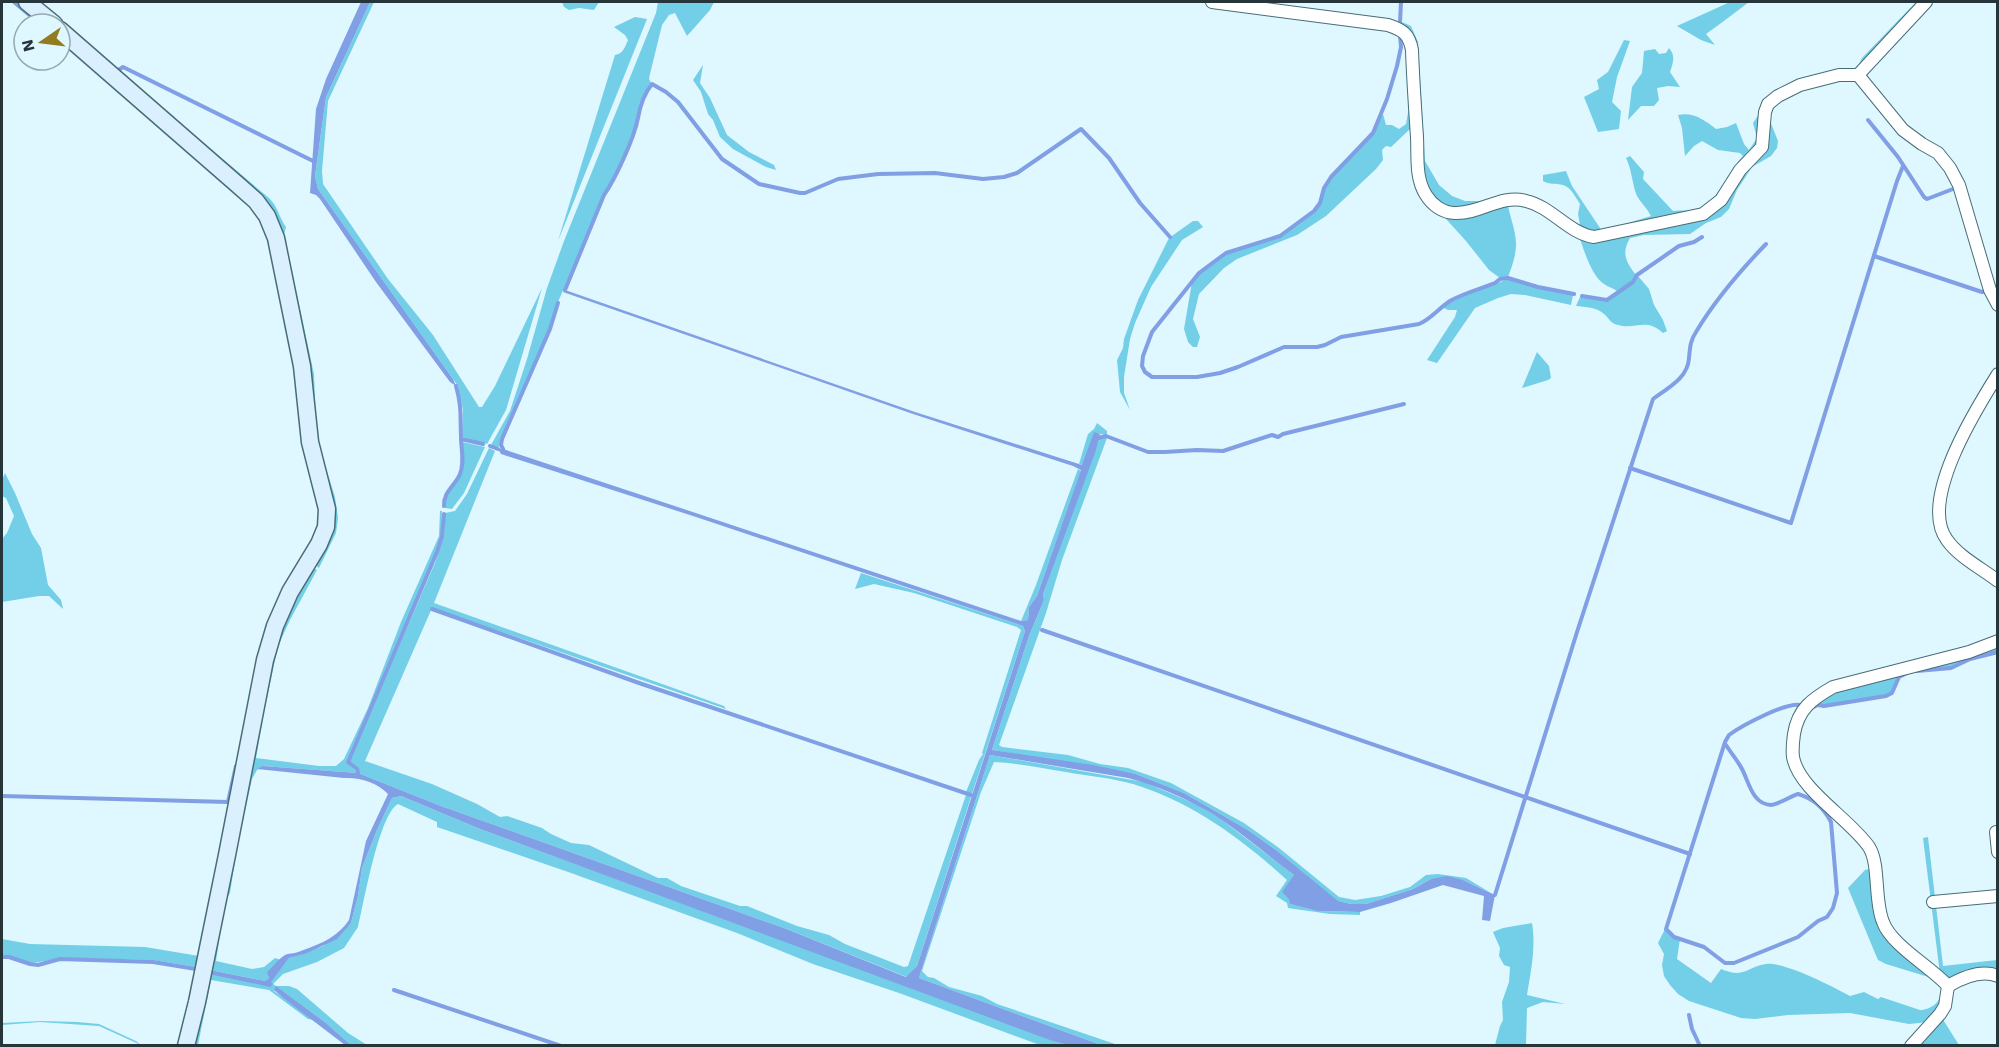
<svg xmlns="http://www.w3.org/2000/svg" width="1999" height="1047" font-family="'Work Sans',sans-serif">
	<rect width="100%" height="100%" fill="#dff7fe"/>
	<g fill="#72cfe7">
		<path d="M31 2H40L118 69 115 71H118L269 198C279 208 279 218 286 227L284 235 314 374 316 425 320 449 335 497 338 518 336 533 319 568 315 565 325 538 274 225Z"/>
		<path d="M370 2H374L328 101 322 171 323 184 388 279 433 335 479 407H482L495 386 542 288 506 410 487 444 462 437 463 410 458 386 318 189 315 176 326 97Z"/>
		<path d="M562 2H599L594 10 579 8 569 10 564 7Z"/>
		<path d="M658 2H714L710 10 687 36 675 13 669 15 662 25 650 74 649 79 651 83C641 96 640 108 636 122 627 146 618 173 604 195L558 302 549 329 501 438 498 449 491 445 510 411 527 359 547 288 564 241 656 13Z"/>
		<path d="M1730 2H1749C1735 13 1721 23 1706 34L1715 45 1701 40 1677 26Z"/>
		<path d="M1916 2H1921L1858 72H1843L1768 103 1759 147 1705 210 1594 235 1571 221 1580 225 1578 214 1580 204C1576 198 1571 187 1563 185 1555 183 1550 185 1543 181V175L1566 171 1572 186 1602 231 1651 216C1647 208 1641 203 1637 196 1632 184 1632 170 1626 158L1630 156 1644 172 1643 179 1673 211C1680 210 1690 211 1697 209 1721 200 1726 173 1743 156L1740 153 1718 150 1702 141 1694 146 1685 156 1682 128 1678 115C1694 112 1704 120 1716 129L1727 127 1736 123 1744 144 1749 150 1757 138 1753 123C1760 114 1763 103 1771 95 1789 78 1833 69 1857 68L1862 58Z"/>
		<path d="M635 17 647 19 558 241 615 55C623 54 625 47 628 40L625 35 614 27Z"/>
		<path d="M1402 22 1411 26 1418 42 1425 161 1439 185 1452 196 1465 201H1492L1476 207 1444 208 1425 187 1415 48 1401 26Z"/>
		<path d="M60 34 245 195 259 210 272 239 300 369 308 446 324 505C327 542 287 589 274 626 257 674 250 727 240 777 222 867 204 956 184 1045H180L196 967 152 960 103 959 65 958 32 963 2 955V939L30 944 145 947 199 956 256 676 276 610 319 524 321 514 320 504 303 439 297 371 268 238 264 225 247 201 103 74 60 39Z"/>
		<path d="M1624 40 1630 41 1617 77 1612 102 1621 111 1619 129 1598 132 1584 97 1599 89 1597 80 1608 72Z"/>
		<path d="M1669 48C1676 56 1673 63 1670 72L1680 87 1668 86 1657 88 1659 100 1654 106H1641L1628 120 1632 87 1642 73 1644 51 1655 49 1659 54 1666 53Z"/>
		<path d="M703 65 700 83 710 98 727 135 749 152 774 165 776 170 766 167 733 149 720 137 713 120 708 114 701 92 693 80Z"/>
		<path d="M1408 88 1414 128 1409 130 1391 147 1386 146 1382 150 1383 160 1376 169 1326 216 1297 235 1237 259 1224 268 1199 294 1193 319 1200 337 1197 347H1193L1188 342 1184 329 1192 282 1199 273 1226 253 1281 237 1315 211 1321 203 1325 189 1332 177 1373 134 1383 114 1386 125H1392L1399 129 1406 124 1409 107Z"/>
		<path d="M1768 116 1778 141 1777 148 1771 156 1752 167 1737 190 1729 209 1721 217 1706 223 1690 234 1644 235 1630 238C1621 253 1626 262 1636 275L1632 282 1617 291C1613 288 1608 287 1604 284 1591 276 1583 247 1578 233L1698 218 1751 160Z"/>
		<path d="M1507 202C1515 237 1522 241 1508 277L1500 278 1489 270 1466 241 1436 208 1441 212Z"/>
		<path d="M1193 221H1198L1203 227 1182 240 1176 249 1151 287 1135 323 1130 339 1124 377V393L1130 410 1120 392 1117 360 1123 348 1124 339 1138 300 1169 238Z"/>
		<path d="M1638 276 1649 289 1654 305 1663 320 1667 331 1663 333C1646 317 1636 330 1618 325 1610 323 1610 319 1604 314 1597 307 1585 307 1576 306L1580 297 1607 301C1617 293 1631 287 1638 276Z"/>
		<path d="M1508 279 1538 288 1573 295 1571 305 1525 295 1511 294 1498 298 1475 308 1437 363 1427 360 1455 317 1457 310H1448L1442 307 1466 295Z"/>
		<path d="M1537 352 1549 366 1551 378 1548 380 1522 388Z"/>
		<path d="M1097 423 1107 431V435L1094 433 1083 465 1079 464 1088 434 1094 429Z"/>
		<path d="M1098 438H1107L1062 560 1046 613 999 745 1002 747 1068 755 1100 764 1128 768 1171 783 1244 823 1279 848 1339 897 1355 900 1381 896 1410 887 1426 875 1438 874 1466 878 1491 893 1463 880 1431 879 1413 889 1366 904H1351L1337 901 1276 850 1248 830 1184 793 1136 774 992 750 1029 636 1044 600 1043 594Z"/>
		<path d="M462 442 485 447 464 493 452 509 445 508C445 494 453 488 460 477 466 466 464 453 462 442Z"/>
		<path d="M489 448 495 451 434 603 724 706 726 709 432 608 365 761 432 784 477 804 500 817 507 816 542 828 551 834 571 843 589 845 658 878H667L681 886 740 906H747L797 926 829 935 845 944 904 967 908 966 966 795 971 797 917 966 907 977 784 928 441 806 358 773 263 766 257 770 252 779 237 847 230 893 225 901 216 961 252 969 264 967 275 958 281 960 268 972 269 978 265 981 210 970 257 984 268 985 289 958 323 946 351 923 358 896 362 868 377 830 392 798 401 796 480 829 1068 1045H1040L899 993 813 964 737 933 571 873 437 827V822L398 804C379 814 364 903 358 927L344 948 317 962 283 974 273 984 276 986H289L297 989 348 1033 367 1045H351L326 1023 277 987 274 991 314 1020 308 1019 269 990 211 980 198 1045 191 1046 278 629 312 567 317 570 290 620 278 646 264 712 256 758 319 766H336L344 759 368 708 401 622 439 536 440 511H442L441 537 435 553 346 762 357 772 358 769 349 762 435 563 444 537 445 513 455 511 467 494Z"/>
		<path d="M1078 469 1081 471 1037 596 1029 607 1028 620 1021 621 1036 585Z"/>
		<path d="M5 473 15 493 32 534 41 548 48 585 61 600 63 609 49 596H39L2 602V539L7 533 14 516 6 498 2 496V480Z"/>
		<path d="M861 573 1023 626 1025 631 972 794 966 792 979 760 983 754 982 753 1021 630 1017 627 914 593 874 584 855 589Z"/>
		<path d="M1997 643V651L1969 658 1951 667 1906 672 1899 677 1892 693 1886 695 1824 705 1818 704V697Z"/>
		<path d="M990 755 1144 782 1198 805 1218 817 1294 875 1290 904 1317 911 1360 912V915L1330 914 1288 908 1287 903 1276 896 1287 880C1242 839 1192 802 1133 784 1112 778 1088 776 1066 772 1042 768 1018 763 994 762L981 792 922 971 928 977 934 978 949 987 982 996 997 1004 1118 1045H1101L919 978Z"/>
		<path d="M1928 837 1943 966 1997 960V972L1961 973 1947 980 1940 974 1923 838Z"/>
		<path d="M1873 868 1877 913 1940 982 1945 996 1928 1022 1909 1024 1850 1013 1788 1015 1755 1019 1741 1018 1689 1001 1678 994 1670 985 1664 976 1662 965 1664 954 1658 943 1665 929 1673 937 1680 939 1677 959 1711 983 1721 969C1745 979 1746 967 1766 964 1783 961 1834 987 1850 996L1864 992 1878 999 1881 997 1920 1010C1929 1010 1941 1003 1941 992 1942 987 1938 983 1935 979L1886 964 1878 960 1875 953 1848 888 1865 870Z"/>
		<path d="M1532 923C1536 948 1531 970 1527 995L1565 1004 1543 1002 1527 1008 1526 1045H1495L1500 1026 1503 1020 1502 1002 1509 982 1510 967 1504 965 1499 956 1500 948 1493 932 1503 928Z"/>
		<path d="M1942 1018 1959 1045 1917 1046Z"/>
		<path d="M41 1021 77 1022 99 1024 136 1041 141 1045 99 1026 40 1022 2 1025V1023Z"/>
	</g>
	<g fill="#809fe4">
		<path d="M361 2H370L326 97 315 176 318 189 453 379 456 386 450 382 376 282 320 199 316 195 310 193 316 109 326 79Z"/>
		<path d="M565 290 915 412 1082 465 1094 432 1100 434 1095 453 1043 594 1044 600 1029 636 992 750 1093 765 1136 774 1184 793 1248 830 1276 850 1338 901 1351 904H1366L1413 889 1431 879 1447 876 1463 880 1495 895 1490 921 1482 920 1484 896 1443 885 1391 903 1360 912 1317 911 1290 904 1289 899 1282 892 1294 875C1268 856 1243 834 1216 816 1190 800 1158 786 1128 778L990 755 919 978 1101 1045H1068L1050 1040 480 829 401 796 392 798 377 830 362 868 358 896 351 923 337 939 307 953 289 958 271 982 273 984 270 987 209 974 210 970 265 981 269 978 267 972C273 967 278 959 285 955 288 953 294 954 298 952 318 945 337 938 349 920L366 841 388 794C377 782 359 777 344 778L257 769 263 766 358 773 441 806 784 928 906 977 917 966 1025 631 1023 626 696 517 501 454 498 449H503L1021 621 1028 620 1029 607 1037 596 1081 470 1073 466 913 414 563 292Z"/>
		<path d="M276 986 326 1023 351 1045H345L282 997 274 990Z"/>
	</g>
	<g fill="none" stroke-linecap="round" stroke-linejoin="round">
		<g stroke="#809fe4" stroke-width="4">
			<path d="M14 2 40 24"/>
			<path d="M1400 22 1401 2"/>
			<path d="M1400 35 1401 47 1397 66 1387 99 1373 133 1331 177 1324 188 1320 203 1314 211 1280 236 1226 253 1199 273 1152 332 1143 356 1142 366 1145 372 1152 377H1197L1220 373 1238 367 1284 347H1317L1325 345 1341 337 1419 324C1431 319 1439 308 1450 301 1464 293 1480 289 1495 283L1500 279 1508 278 1538 287 1574 294"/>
			<path d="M117 71 123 67 313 161"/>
			<path d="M1868 120 1898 157 1924 197 1927 199 1953 189"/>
			<path d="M1874 256 1982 292 1987 291"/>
			<path d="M565 290 604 195C616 178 634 138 638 118 640 106 644 94 652 84L666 92 678 102 722 159 759 184 800 193H805L838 179 878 174 935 173 983 179 1004 177 1017 173 1081 129 1109 158 1140 203 1170 237"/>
			<path d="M1582 296 1607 300 1633 282 1637 275 1679 246 1694 242 1702 237"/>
			<path d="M1098 438 1106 436 1148 452H1165L1197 450 1223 451 1272 435 1278 437 1283 434 1404 404"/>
			<path d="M461 439 483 444"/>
			<path d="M490 446 498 449"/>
			<path d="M503 449 501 445 502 439 550 329 558 303"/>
			<path d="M1630 468 1791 523 1897 181 1903 166"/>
			<path d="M444 506C443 492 455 486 460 474 465 462 461 449 461 437 460 416 462 407 456 386"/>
			<path d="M432 609 639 683 971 795"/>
			<path d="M1042 630 1690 854"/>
			<path d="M1917 671 1951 668 1970 659 1998 652"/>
			<path d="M1811 708 1818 705 1824 706 1886 696 1892 693 1899 677 1907 673"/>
			<path d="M1726 745C1731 753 1738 761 1742 769 1749 782 1752 804 1771 805 1777 805 1791 796 1798 794 1812 798 1824 808 1831 822L1837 893 1833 908 1827 917 1818 921 1798 937 1734 963H1725L1704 947 1674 937 1666 929 1725 742 1729 735C1741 726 1786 702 1800 705"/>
			<path d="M358 773 357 769 348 762 437 552 442 537 444 514"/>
			<path d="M2 796 228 802 236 766"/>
			<path d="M1495 895 1577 632 1653 399C1668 388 1688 378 1689 358 1690 348 1690 341 1696 332 1715 300 1740 271 1766 244"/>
			<path d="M2 957H9L30 964 38 965 60 959 153 962 196 969"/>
			<path d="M394 990 561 1046"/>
			<path d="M1689 1015 1692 1029 1700 1046"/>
		</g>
		<g stroke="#486d77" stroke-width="14">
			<g id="street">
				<path d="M1212 2 1388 25C1403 30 1409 34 1412 50 1413 79 1415 108 1417 137 1418 156 1415 178 1426 195 1432 205 1443 213 1455 213 1480 214 1501 194 1526 201 1552 207 1568 233 1594 237L1703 214 1721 200 1740 170 1762 147 1765 112 1768 104 1778 96 1800 85 1839 75H1858L1903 130 1922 144 1938 153 1950 168 1959 185 1990 290 1998 305"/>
				<path d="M1858 75 1926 2"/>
				<path d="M1998 374C1976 409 1918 501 1947 540 1959 557 1981 568 1998 581"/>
				<path d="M1998 832H1996L1998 852"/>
				<path d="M1933 902 1998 896"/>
				<path d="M1948 986C1963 977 1981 969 1998 976"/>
				<path d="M1911 1046 1940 1014 1945 1006 1948 986C1931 967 1891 945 1883 922 1874 901 1880 864 1869 847 1850 819 1799 790 1793 757 1792 749 1793 741 1794 734 1798 709 1812 699 1833 687L1969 652 1998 641"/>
			</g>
		</g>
		<g stroke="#486d77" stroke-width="19">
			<g id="secondary">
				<path d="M27 2 54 24"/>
				<path d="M60 30 238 185 256 201 267 216 276 238 302 366 310 442 327 509 326 527 319 544 290 592 275 626 265 660 227 855 197 1002 186 1046"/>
			</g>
		</g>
		<use href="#street" stroke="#fff" stroke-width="12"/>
		<use href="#secondary" stroke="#dbf0ff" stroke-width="16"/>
	</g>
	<rect width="1999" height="1047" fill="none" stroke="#25353a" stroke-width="6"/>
	<g transform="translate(42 42) rotate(256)"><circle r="28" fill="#dff7fe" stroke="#95a9b0" stroke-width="1.5"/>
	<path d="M0-4.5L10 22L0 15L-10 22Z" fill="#927b21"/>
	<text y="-9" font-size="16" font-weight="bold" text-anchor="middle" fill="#25353a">N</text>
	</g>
</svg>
